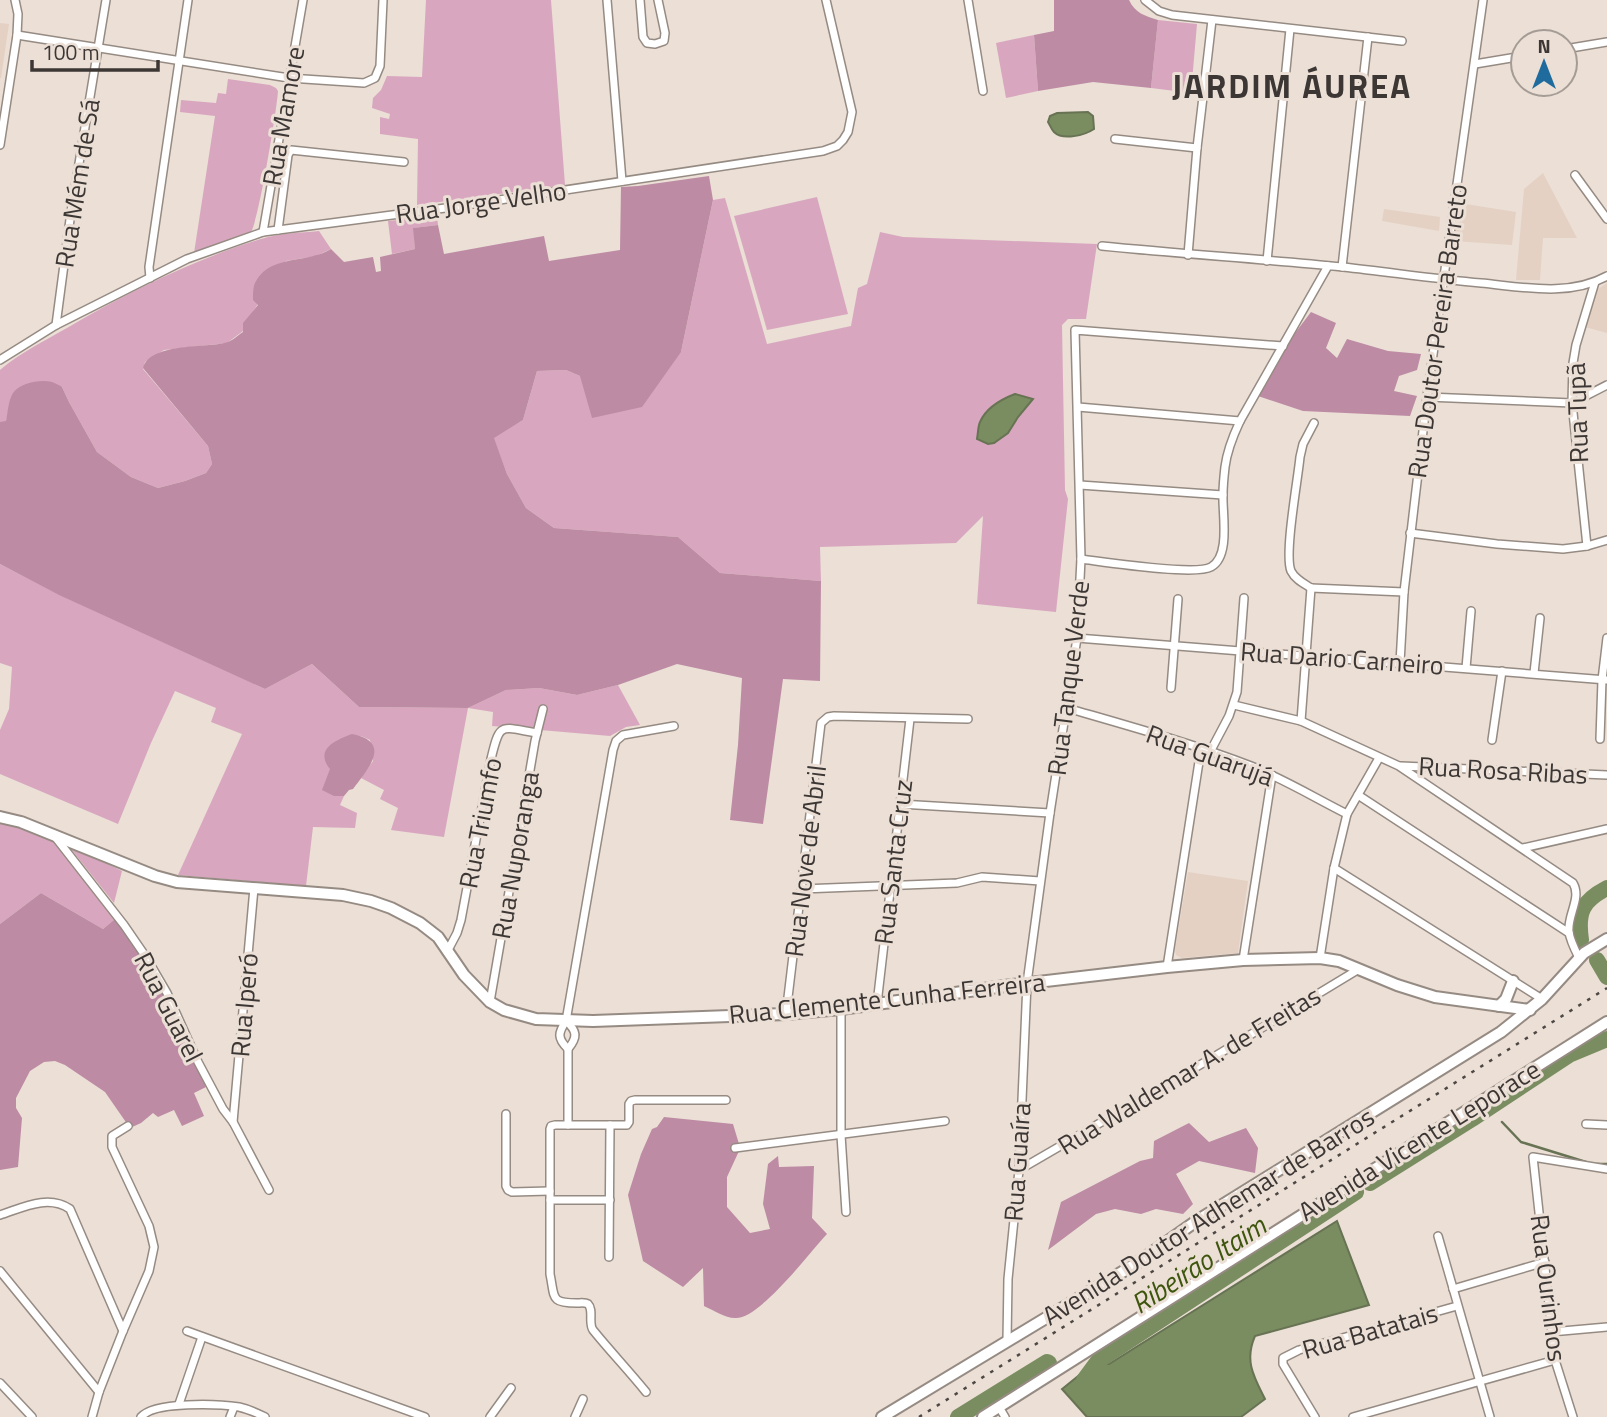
<svg xmlns="http://www.w3.org/2000/svg" width="1607" height="1417" font-family="'Titillium Web',sans-serif">
	<rect width="100%" height="100%" fill="#ebdfd6"/>
	<g fill="#e4d1c4">
		<path d="M0 23 9 24 1 78H0Z"/>
		<path d="M1543 173 1577 238H1543L1540 280H1516L1524 189Z"/>
		<path d="M1459 203 1516 212 1512 245 1454 241Z"/>
		<path d="M1384 209 1440 217 1439 231 1382 221Z"/>
		<path d="M1607 283V333L1585 327 1598 289Z"/>
		<path d="M1188 872 1248 881 1238 953 1182 958 1176 955 1175 949Z"/>
	</g>
	<g fill="#d8a7bf">
		<path d="M426 0H551L565 185 417 205 418 139 380 134V117L389 119 390 114 372 108 373 98 381 90 387 76 422 77Z"/>
		<path d="M1158 20 1197 24 1191 93 1151 88Z"/>
		<path d="M1034 35 1038 91 1006 98 996 43Z"/>
		<path d="M228 79 270 85 276 88 278 91C277 109 258 226 250 234 242 239 205 249 194 253L215 116 180 112 181 100 216 103 218 93 226 94Z"/>
		<path d="M817 197 848 314 767 330 734 216Z"/>
		<path d="M725 198 767 344 851 326 858 288 867 284 880 232 903 237 1097 244 1086 319H1068L1062 325 1065 490 1068 499 1056 612 977 604 983 516 956 543 820 547 821 581 720 573 678 537 554 528 526 508 507 474 493 437 523 420 537 371 566 370 580 376 681 352 713 200Z"/>
		<path d="M437 216 438 225 414 228 415 249 392 254 388 221Z"/>
		<path d="M319 231 331 249 316 256 286 261 254 310 243 331 227 343 164 350 145 362 143 369 208 446 212 464 206 473 185 481 158 488 131 477 97 452 69 402 62 387 10 402 6 422H0V370C20 353 44 341 67 328 128 292 193 260 261 239 280 233 300 233 319 231Z"/>
		<path d="M0 564 60 595 265 689 312 664 359 707 468 708 506 690 539 688 577 695 618 685 640 725 626 727 610 736 492 726 493 712 468 708 444 837 391 830 398 808 380 799 384 790 361 778 373 761 370 740C357 733 351 735 338 740L330 769 334 796H344L340 805 357 813 355 828 313 827 306 886 178 875 242 734 211 722 216 708 175 691 151 743 118 824 0 774V730L9 709 12 667 0 663Z"/>
		<path d="M0 821C21 827 46 833 62 849L115 919 103 929 41 893 0 924Z"/>
		<path d="M67 844 122 871 114 903Z"/>
	</g>
	<g fill="#bd8ba4">
		<path d="M1054 0H1129C1135 13 1145 16 1158 20L1151 88 1093 82 1038 91 1034 35 1054 31Z"/>
		<path d="M709 176 713 200 681 352 642 407 592 418 580 376 566 370 537 371 523 420 494 438 507 474 526 508 554 528 678 537 720 573 821 581 820 681 783 679 763 824 730 820 738 745 742 678 677 664 618 685 577 695 539 688 506 690 468 708 359 707 312 664 265 689 59 595 0 564V422L6 421C8 412 8 401 13 393 20 383 40 379 52 382 55 383 59 385 62 387L69 402 97 452 131 477 158 488 185 481 206 473 212 464 208 446 143 368C150 343 203 348 224 343 231 342 237 336 243 332V323L258 305 253 300C253 295 253 287 255 283 269 254 307 264 331 249L344 262 373 257 376 272 381 271 380 257 415 249 413 228 438 225 444 254 544 236 549 261 620 250 621 187 638 186Z"/>
		<path d="M1311 312 1336 323 1326 348 1337 358 1347 339 1388 351 1421 354 1417 370 1399 376 1394 391 1417 396 1410 416 1303 411 1258 396 1283 349Z"/>
		<path d="M352 734C393 742 368 769 353 789L349 790 344 796H334L322 790 330 769C314 749 336 740 352 734Z"/>
		<path d="M41 893 103 929 115 919 141 955 162 989 206 1087 194 1093 204 1116 182 1126 174 1110 158 1117 153 1113 141 1123 130 1128 105 1092 65 1065 55 1061 44 1062 30 1071 16 1098V1108L22 1118 18 1167 0 1170V924Z"/>
		<path d="M664 1117 733 1124 739 1144V1151L727 1177V1207L750 1233 770 1229 763 1204 768 1164 778 1156 779 1167 814 1166 812 1218 827 1234C810 1252 759 1320 735 1318 725 1318 713 1310 704 1306L703 1268 683 1287 643 1261 628 1195 641 1154 652 1129 657 1127Z"/>
		<path d="M1189 1123 1209 1142 1246 1128 1258 1148 1255 1173 1199 1161 1176 1174 1193 1204 1183 1214 1156 1209 1141 1214 1115 1209 1096 1214 1048 1250 1061 1202 1140 1161 1153 1158 1154 1141Z"/>
	</g>
	<g fill="#7a8d60" stroke="#677353" stroke-width="2">
		<path d="M1088 112 1093 116 1094 129C1085 135 1063 141 1054 132 1051 129 1050 125 1048 122L1050 116 1057 113Z"/>
		<path d="M1015 394 1033 399 1018 417 1008 433 994 443 988 444 977 439C978 434 978 426 980 422 986 408 1002 399 1015 394Z"/>
		<path d="M1337 1221 1369 1305 1255 1336C1244 1361 1254 1377 1265 1399L1241 1417H1087L1062 1389 1093 1364H1109Z"/>
	</g>
	<g fill="none" stroke-linecap="round" stroke-linejoin="round">
		<g stroke="#677353" stroke-width="2.5">
			<path d="M1502 1122 1521 1142 1586 1162"/>
			<path d="M1596 1164H1607"/>
		</g>
		<g stroke="#7a8d60" stroke-width="16">
			<path d="M1581 940C1577 912 1582 901 1607 888"/>
			<path d="M1597 960 1607 977"/>
			<path d="M1370 1183 1472 1119 1569 1055 1607 1039"/>
			<path d="M1084 1380 1098 1361 1356 1192"/>
			<path d="M958 1417 1047 1362 1049 1363"/>
		</g>
		<g stroke="#968b83" stroke-width="10">
			<g id="street">
				<path d="M607 0 622 181"/>
				<path d="M640 0 643 37 647 43 655 44 664 41 665 33 658 0"/>
				<path d="M968 0 983 91"/>
				<path d="M1145 0 1159 11 1172 15 1402 41"/>
				<path d="M17 35 289 78 364 83 375 78 380 66 383 0"/>
				<path d="M1565 49 1607 42"/>
				<path d="M1475 64 1523 56"/>
				<path d="M1115 139 1197 148"/>
				<path d="M0 145 17 35 18 14 15 0"/>
				<path d="M1575 175 1607 219"/>
				<path d="M278 230 288 155 291 150 404 162"/>
				<path d="M263 232 303 0"/>
				<path d="M1102 246C1182 254 1263 259 1343 267 1389 272 1435 279 1481 283 1523 287 1569 297 1607 276"/>
				<path d="M1188 255 1197 148 1212 20"/>
				<path d="M1267 261 1290 29"/>
				<path d="M1342 267 1368 37"/>
				<path d="M150 278 149 267 188 0"/>
				<path d="M56 325 71 212 106 0"/>
				<path d="M0 360 56 325 187 259 263 232 453 207 823 151 837 146 843 140 848 132 852 112 826 0"/>
				<path d="M1427 397 1572 403 1607 385"/>
				<path d="M1078 407 1240 421"/>
				<path d="M1080 485 1223 495"/>
				<path d="M1410 533 1497 544 1563 549 1587 546 1607 540"/>
				<path d="M1587 546 1572 403 1573 363 1576 345 1595 282"/>
				<path d="M1081 559C1105 562 1195 576 1211 567 1231 556 1222 513 1223 494 1223 485 1224 476 1225 467 1227 450 1233 436 1240 421L1328 266"/>
				<path d="M1311 588C1303 583 1295 579 1291 571 1284 554 1298 479 1300 457L1303 444 1314 423"/>
				<path d="M1311 588 1404 592"/>
				<path d="M1077 638 1607 680"/>
				<path d="M1400 663 1404 592 1427 397 1483 0"/>
				<path d="M1466 668 1471 611"/>
				<path d="M1534 673 1540 618"/>
				<path d="M1171 688 1178 599"/>
				<path d="M1234 705 1301 721 1399 766 1573 883C1582 898 1567 915 1569 932 1570 940 1575 950 1579 958"/>
				<path d="M1067 708C1129 726 1191 743 1251 766 1284 779 1315 798 1347 814"/>
				<path d="M1301 721 1311 588"/>
				<path d="M1600 739 1602 680 1607 638"/>
				<path d="M1492 740 1502 671"/>
				<path d="M1210 752 1229 716 1237 692 1244 598"/>
				<path d="M1401 766 1607 775"/>
				<path d="M1358 795 1569 933"/>
				<path d="M900 804 1050 813"/>
				<path d="M56 838 124 925 146 957 167 993 198 1062 223 1109 233 1122 269 1190"/>
				<path d="M1523 848 1607 829"/>
				<path d="M1334 868 1542 999"/>
				<path d="M802 889 957 883 982 877 1040 881"/>
				<path d="M448 950 457 933 461 920 491 759C500 721 500 727 537 733"/>
				<path d="M1320 958 1334 868 1347 814 1379 758"/>
				<path d="M1243 960 1272 775"/>
				<path d="M1167 967 1201 749"/>
				<path d="M490 1002 535 741 543 709"/>
				<path d="M877 1004 910 719"/>
				<path d="M841 1009V1135L846 1212"/>
				<path d="M786 1014 821 723 828 717 834 716 968 719"/>
				<path d="M566 1021C577 1031 578 1037 568 1049V1125"/>
				<path d="M568 1049C557 1038 558 1033 566 1021L613 750 616 741 623 735 674 726"/>
				<path d="M506 1114V1186L508 1190 512 1192 550 1191"/>
				<path d="M233 1122 254 888"/>
				<path d="M1586 1124 1607 1125"/>
				<path d="M735 1148 945 1121"/>
				<path d="M1019 1170 1217 1055 1359 969"/>
				<path d="M550 1200H610"/>
				<path d="M0 1215C22 1208 48 1194 70 1209L123 1331"/>
				<path d="M1438 1236 1490 1417"/>
				<path d="M609 1257 610 1125"/>
				<path d="M0 1271 99 1392"/>
				<path d="M1453 1289 1545 1262"/>
				<path d="M187 1331 425 1417"/>
				<path d="M1551 1332 1607 1327"/>
				<path d="M1007 1341 1008 1279 1019 1170 1027 983 1050 813 1077 638 1081 559 1075 330 1283 346"/>
				<path d="M0 1383 32 1417"/>
				<path d="M646 1392C629 1371 610 1351 593 1330 588 1323 594 1310 588 1304 585 1302 580 1303 577 1303 550 1303 555 1298 550 1274V1129L551 1126 555 1125H627L629 1122V1104L631 1101 635 1100H726"/>
				<path d="M179 1404 202 1337"/>
				<path d="M999 1407 1005 1417"/>
				<path d="M92 1417 99 1392 123 1331 149 1271 154 1247 149 1226 112 1147V1136L128 1126"/>
				<path d="M141 1417C154 1401 219 1404 239 1407 248 1409 257 1413 265 1417"/>
				<path d="M230 1417 234 1407"/>
				<path d="M490 1417 511 1388"/>
				<path d="M575 1417 583 1399"/>
				<path d="M1315 1417 1283 1364V1358L1299 1350 1457 1306"/>
				<path d="M1353 1417 1555 1360"/>
				<path d="M1573 1417 1555 1360 1533 1157 1607 1169"/>
			</g>
		</g>
		<g stroke="#968b83" stroke-width="14">
			<g id="secondary">
				<path d="M0 817 21 822 155 876 177 882 343 895 371 901 391 908 420 923 438 937 464 975 490 1002 504 1010 536 1019 593 1021 786 1014 841 1009 1012 985 1167 967 1243 960 1320 958 1339 961 1397 985 1435 997 1530 1010"/>
				<path d="M1499 1006 1506 999 1513 981"/>
				<path d="M882 1417 1137 1263 1195 1222 1501 1032 1542 999 1584 953 1607 939"/>
				<path d="M983 1417 1607 1022"/>
			</g>
		</g>
		<use href="#street" stroke="#fff" stroke-width="7"/>
		<use href="#secondary" stroke="#fff" stroke-width="10"/>
		<path stroke="#4e4845" stroke-width="2.5" stroke-dasharray="3.5 7" stroke-linecap="butt" d="M919 1417 1607 988"/>
	</g>
	<g text-anchor="middle" dominant-baseline="central" stroke-width="6" stroke-linejoin="round" paint-order="stroke">
		<g font-size="26" fill="#3c3734" stroke="#ebdfd6">
			<text transform="translate(283 116) rotate(-80)">Rua Mamore</text>
			<text transform="translate(77 183) rotate(-81)">Rua Mém de Sá</text>
			<text transform="translate(481 202) rotate(-8)">Rua Jorge Velho</text>
			<text transform="translate(1437 331) rotate(-82)">Rua Doutor Pereira Barreto</text>
			<text transform="translate(1577 413) rotate(-92)">Rua Tupã</text>
			<text transform="translate(1342 658) rotate(4)">Rua Dario Carneiro</text>
			<text transform="translate(1068 678) rotate(-83)">Rua Tanque Verde</text>
			<text transform="translate(1210 755) rotate(20)">Rua Guarujá</text>
			<text transform="translate(1503 770) rotate(3)">Rua Rosa Ribas</text>
			<text transform="translate(480 823) rotate(-79)">Rua Triumfo</text>
			<text transform="translate(515 855) rotate(-80)">Rua Nuporanga</text>
			<text transform="translate(805 861) rotate(-83)">Rua Nove de Abril</text>
			<text transform="translate(893 862) rotate(-83)">Rua Santa Cruz</text>
			<text transform="translate(887 998) rotate(-6)">Rua Clemente Cunha Ferreira</text>
			<text transform="translate(244 1005) rotate(-85)">Rua Iperó</text>
			<text transform="translate(169 1007) rotate(63)">Rua Guarel</text>
			<text transform="translate(1189 1070) rotate(-31)">Rua Waldemar A. de Freitas</text>
			<text transform="translate(1419 1140) rotate(-32)">Avenida Vicente Leporace</text>
			<text transform="translate(1017 1162) rotate(-86)">Rua Guaíra</text>
			<text transform="translate(1208 1216) rotate(-32)">Avenida Doutor Adhemar de Barros</text>
			<text transform="translate(1549 1288) rotate(83)">Rua Ourinhos</text>
			<text transform="translate(1370 1331) rotate(-16)">Rua Batatais</text>
		</g>
		<g font-size="28" font-style="italic" fill="#3d550c" stroke="#ebdfd6">
			<text transform="translate(1198 1264) rotate(-33)">Ribeirão Itaim</text>
		</g>
		<g font-size="33" font-weight="bold" letter-spacing="2" fill="#3c3734" stroke="#ebdfd6">
			<text x="1292" y="86">JARDIM ÁUREA</text>
		</g>
	</g>
	<g transform="translate(1544 63)"><circle r="33" fill="#ebdfd6" stroke="#a59c95" stroke-width="2"/>
	<path d="M0-5L12 26L0 18L-12 26Z" fill="#206b9e"/>
	<text y="-10" font-size="19" font-weight="bold" text-anchor="middle" fill="#3c3734">N</text>
	</g>
	<path d="M32 60v10h126v-10" fill="none" stroke="#3c3734" stroke-width="3.5"/>
	<text x="42" y="60" font-size="21" fill="#3c3734" stroke="#ebdfd6" stroke-width="5" paint-order="stroke">100 m</text>
</svg>
